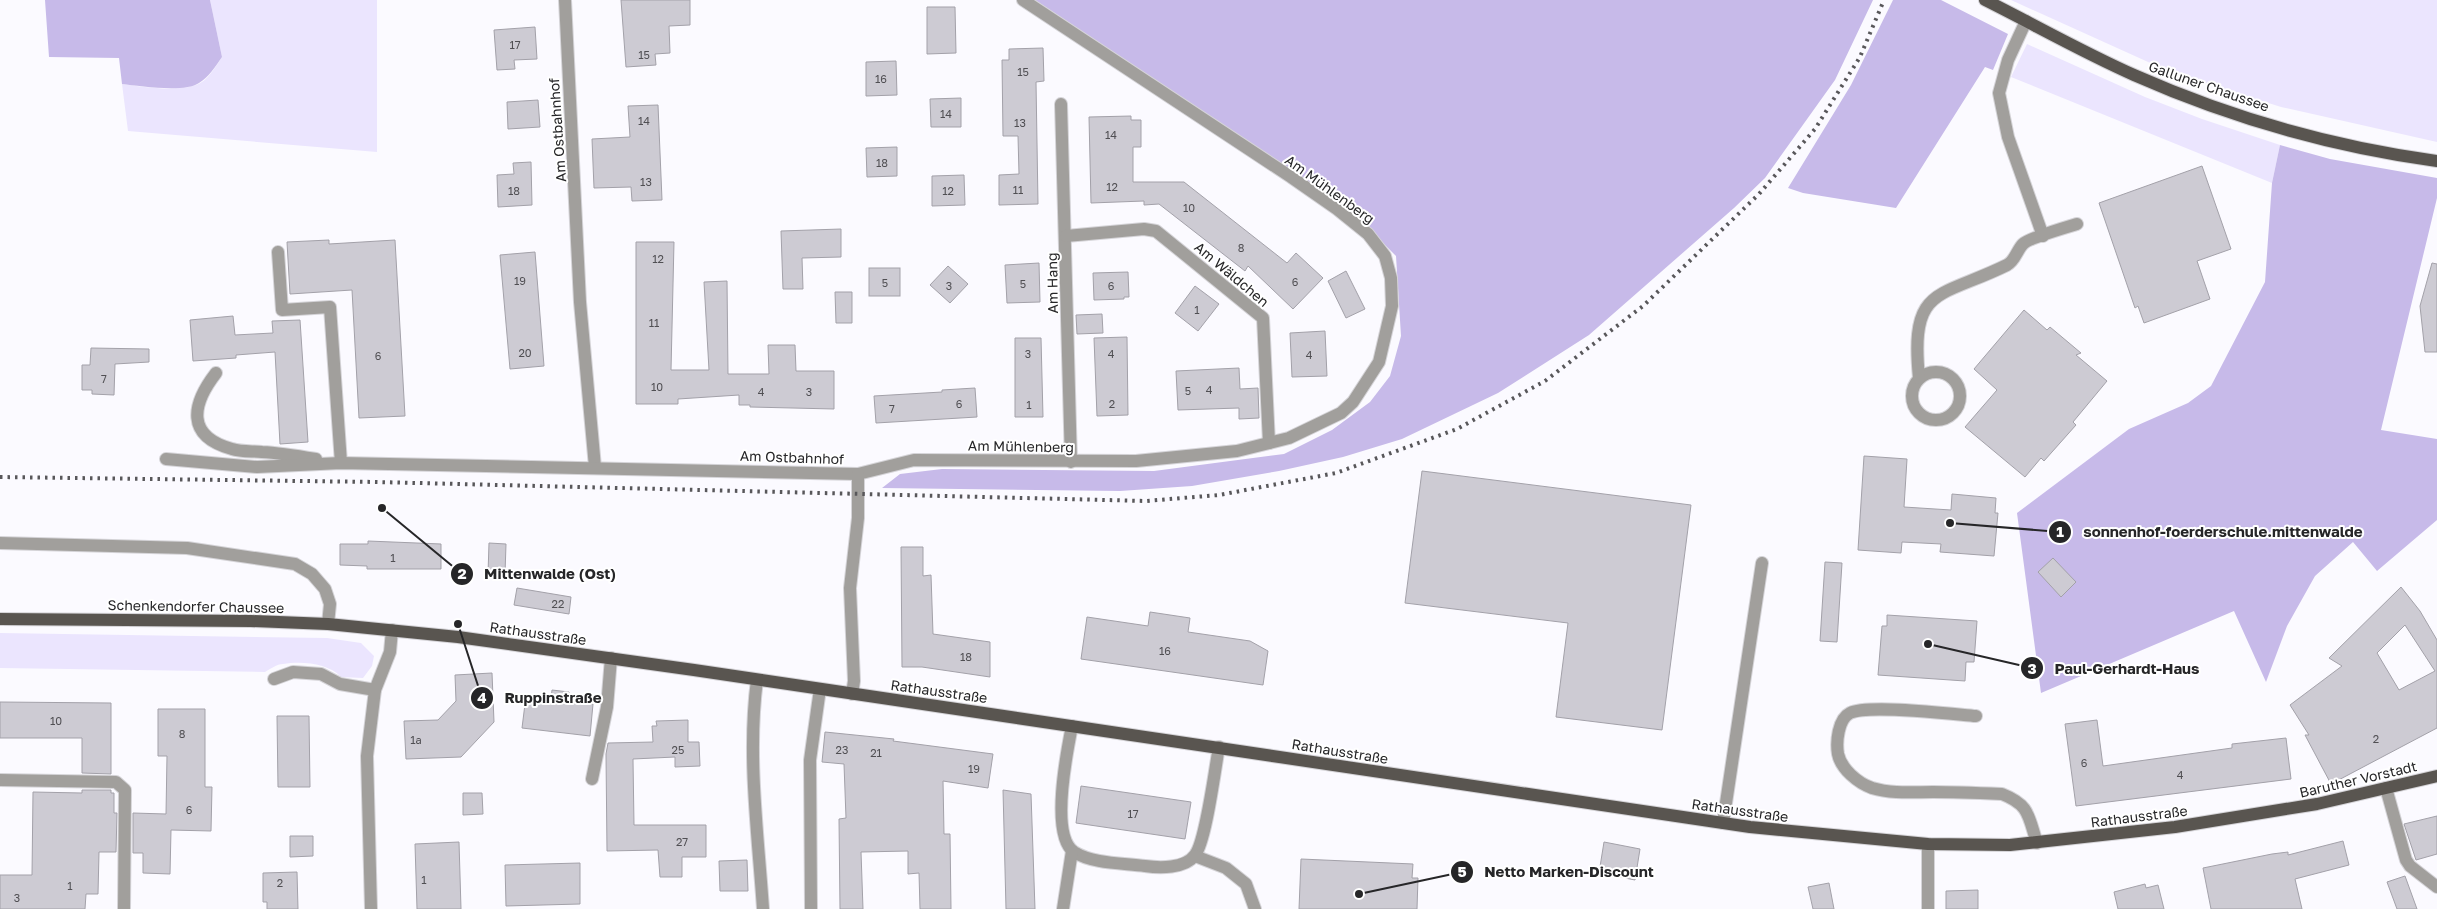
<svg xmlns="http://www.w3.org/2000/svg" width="2437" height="909" font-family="'Golos Text',sans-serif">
	<rect width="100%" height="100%" fill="#fbfaff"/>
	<g fill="#ebe5fe">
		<path d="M210 0H377V152L128 131 122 84C144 87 174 92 196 85 207 82 216 66 222 57Z"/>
		<path d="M2011 0H2437V142L2281 107 2168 71Z"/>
		<path d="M2027 44 2145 97 2202 119 2280 145 2272 183 2011 77Z"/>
		<path d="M0 633 327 638 361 643 374 656 372 666 363 678 341 677C328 663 302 661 283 664 277 664 270 669 265 672L0 668Z"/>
	</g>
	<g fill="#c7bae9">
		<path d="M45 0H210L222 57C215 67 209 77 199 83 185 93 139 86 122 84L119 58 49 57Z"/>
		<path d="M1035 0H1873L1835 80 1765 178 1734 208 1589 335 1498 393 1402 439 1343 457 1279 471 1192 486 1120 491 882 488 900 474 942 469 1154 471 1284 454 1332 430 1370 402 1390 376 1401 336 1396 256 1367 227 1332 197Z"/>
		<path d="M1893 0H1941L2008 34 1993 70 1985 67 1896 208 1803 193 1788 188 1851 85Z"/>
		<path d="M2280 145 2330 159 2437 178V198L2381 430 2437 439V520L2377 571 2353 542 2315 576 2287 626 2266 682 2234 611 2041 693 2017 513 2129 429 2188 403 2211 386 2265 282 2272 183Z"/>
	</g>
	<g fill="#cdcbd3" stroke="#a3a1a9" fill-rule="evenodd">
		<path d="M621 0H690V25L669 26 670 53 655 54 656 65 626 67Z"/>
		<path d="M927 7H955L956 53 927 54Z"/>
		<path d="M535 27 537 59 514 60 515 69 497 70 494 30Z"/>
		<path d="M1043 48 1044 81 1036 82 1038 204 999 205V175L1019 174 1018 136H1003L1002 60H1009V49Z"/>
		<path d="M896 61 897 95 866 96V62Z"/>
		<path d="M961 98V127H931L930 99Z"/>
		<path d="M538 100 540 127 508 129 507 102Z"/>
		<path d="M658 105 662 200 632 201 631 187 594 188 592 139 630 137 628 106Z"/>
		<path d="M1131 116V120H1141V147H1133V182H1184L1287 263 1296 253 1323 278 1293 309 1248 266 1245 271 1159 204 1144 205V201L1091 203 1089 117Z"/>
		<path d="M897 147V176L867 177 866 148Z"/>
		<path d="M531 162 532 205 498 207 497 175 514 174 513 163Z"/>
		<path d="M2202 166 2231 249 2197 261 2210 299 2144 323 2138 306 2135 308 2099 203Z"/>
		<path d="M964 175 965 205 932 206V176Z"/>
		<path d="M841 229V257L802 258 803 289H783L781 231Z"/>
		<path d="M329 240V244L395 240 405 416 359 418 352 290 290 294 287 242Z"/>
		<path d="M636 242H674L671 370H709L704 282 727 281 728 374H769L768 345H795L796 371H834V409L750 407V405H739V395L678 399V404H636Z"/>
		<path d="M535 252 544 366 510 369 500 255Z"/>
		<path d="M1039 263 1040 302 1007 303 1005 265Z"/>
		<path d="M2432 263 2437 264V352H2425L2420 306Z"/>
		<path d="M948 266 968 284 950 303 930 285Z"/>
		<rect x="869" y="268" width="31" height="28"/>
		<path d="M1346 271 1365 309 1346 318 1328 281Z"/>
		<path d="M1128 272 1129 297H1124V299L1094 300 1093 273Z"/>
		<path d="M1195 286 1219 304 1198 331 1175 313Z"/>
		<path d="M835 292H852V323H836Z"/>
		<path d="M2024 310 2047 330 2050 327 2081 353 2076 355 2107 381 2073 422 2076 425 2044 461 2041 458 2025 477 1965 427 1997 390 1974 369Z"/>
		<path d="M1102 314 1103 333 1077 334 1076 315Z"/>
		<path d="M233 316 235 335 273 333 272 321 300 320 308 442 280 444 275 352 236 355V358L193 361 190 320Z"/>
		<path d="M1325 331 1327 376 1292 377 1290 333Z"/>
		<path d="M1127 337 1128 415 1097 416 1094 338Z"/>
		<path d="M1015 338H1041L1043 417H1015Z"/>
		<path d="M91 348 149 349V362L115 364 114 395 92 394V390H82V365H90Z"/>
		<path d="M1239 368 1240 389 1258 388 1259 418 1239 419V408L1178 410 1176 371Z"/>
		<path d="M975 388 977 417 876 423 874 396 942 392V390Z"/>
		<path d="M1864 456 1907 459 1904 507 1951 510 1952 494 1996 498 1995 513H1998L1994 556 1940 552 1941 544 1902 542 1901 553 1858 550Z"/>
		<path d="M1422 471 1691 505 1662 730 1556 717 1568 623 1405 603Z"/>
		<path d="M368 541 441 544V569H367V566L340 565V544H368Z"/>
		<path d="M489 543 506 544 505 574H488Z"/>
		<path d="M901 547H923V576L931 575 933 634 990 642V677L922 667H902Z"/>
		<path d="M2053 558 2076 582 2061 597 2038 572Z"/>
		<path d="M1825 562 1842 563 1837 642 1820 641Z"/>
		<path d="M2401 587 2420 611 2437 640V728L2331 784 2305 735H2309L2290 705 2342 666 2329 658ZM2405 625 2435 671 2399 690 2377 653Z"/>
		<path d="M517 588 571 597 569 614 514 605Z"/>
		<path d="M1150 612 1190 618 1188 632 1250 641 1268 651 1263 685 1081 659 1087 617 1148 626Z"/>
		<path d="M1887 615 1977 621 1974 662H1966L1965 681 1878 675 1882 626H1887Z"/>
		<path d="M492 673 494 722 461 757 406 759 404 721 438 720 456 701 455 675Z"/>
		<path d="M552 690 569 692 568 701 593 704 590 736 522 728 526 696 551 699Z"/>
		<path d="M0 702 111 703V774L82 773V738H0Z"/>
		<path d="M158 709H205V787H212L211 831 171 830 170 874 143 873V853H133V813L166 814 167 756H158Z"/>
		<path d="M277 716H309L310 787H278Z"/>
		<path d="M688 720V742H699L700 766 675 767V757L633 759 634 825H706V857H682V877H660L658 850 607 851 606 754 608 743 653 742 652 726H657L656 721Z"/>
		<path d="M2097 720 2103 766 2232 748V744L2286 738 2291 779 2076 806 2065 724Z"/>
		<path d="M825 732 894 739 893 741 993 754 988 788 943 781 944 834H950L951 909H920L919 873 908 874V851L861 852 863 909H840L839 819 846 818 844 764 822 762Z"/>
		<path d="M1081 786 1191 802 1185 839 1076 823Z"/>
		<path d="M82 790H111V793H114V813H117L116 852H99L98 894H86L85 909H0V875H32L33 792 82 793Z"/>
		<path d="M1003 790 1031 794 1035 909H1006Z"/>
		<path d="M463 793H482L483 814 463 815Z"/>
		<path d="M2437 816V854L2416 860 2404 824Z"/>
		<path d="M290 836H313V856L290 857Z"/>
		<path d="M2343 841 2349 865 2295 879 2302 909H2211L2203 868 2272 854 2288 852V855Z"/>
		<path d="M459 842 461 909H417L415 844Z"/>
		<path d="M1604 842 1640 849 1635 880 1599 873Z"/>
		<path d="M1301 859 1413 864 1412 878H1418L1417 909H1299Z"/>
		<path d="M747 860 748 891H720L719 861Z"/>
		<path d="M580 863V904L506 906 505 865Z"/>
		<path d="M297 872 298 909H267V902H263V873Z"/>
		<path d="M2405 876 2417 909H2397L2387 882Z"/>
		<path d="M1829 883 1834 909H1813L1808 887Z"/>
		<path d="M2145 884 2146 888 2158 885 2164 909H2118L2114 892Z"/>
		<path d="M1978 890V909H1946V891Z"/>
	</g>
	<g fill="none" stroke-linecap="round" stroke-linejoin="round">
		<g stroke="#d5d4d8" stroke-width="14">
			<g id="minor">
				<path d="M565 0 580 302 595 467"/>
				<path d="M2026 21 2008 60 1999 93 2008 137 2043 236"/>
				<path d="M1061 104 1071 462"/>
				<path d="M1066 236 1144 229 1156 231 1263 318 1269 443"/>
				<path d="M278 252 282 310 330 307 341 463"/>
				<circle cx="1936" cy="396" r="24"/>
				<path d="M216 373C192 404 185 436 232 449 241 452 253 451 262 452 280 453 298 456 316 459"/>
				<path d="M1919 378C1910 285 1938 299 2007 265 2015 261 2017 250 2023 244 2029 238 2067 227 2077 224"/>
				<path d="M166 459 257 467 341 463 858 474 914 460 1136 461 1237 451 1289 438 1341 413 1353 402 1379 362 1392 306 1391 278 1385 256 1368 234 1337 209 1291 177 1023 0"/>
				<path d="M0 543 187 548 295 564 312 574 325 589 330 604 328 624"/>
				<path d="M274 679 293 672 321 674 340 684 375 690"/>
				<path d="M757 680C747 755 758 834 763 909"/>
				<path d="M852 694 854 681 850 588 858 518V474"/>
				<path d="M1976 716C1952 714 1868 704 1850 713 1838 719 1836 742 1838 754 1841 769 1858 783 1872 788 1892 794 1913 792 1933 792 1956 792 1979 793 2002 794 2030 805 2028 816 2037 843"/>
				<path d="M1072 726C1067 751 1050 835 1074 852 1093 864 1123 863 1145 866 1159 868 1185 869 1195 855 1206 841 1215 768 1219 747"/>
				<path d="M592 779 607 707 611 658"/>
				<path d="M0 780 116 782 125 790 124 909"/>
				<path d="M2386 788 2406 860 2410 866 2437 887"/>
				<path d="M1723 823 1762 563"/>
				<path d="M1195 856 1226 868 1246 884 1255 909"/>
				<path d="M371 909 367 756 375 690 390 652 392 630"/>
				<path d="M811 909 810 760 820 689"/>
				<path d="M1063 909 1072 851"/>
				<path d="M1928 909V844"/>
			</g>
		</g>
		<g stroke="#d5d4d8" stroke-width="14">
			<g id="major">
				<path d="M1985 0C2035 25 2084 53 2134 75 2229 117 2334 147 2437 161"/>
				<path d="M0 619 251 621 328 624 458 637 694 670 1750 827 1928 844 2010 845 2175 827 2317 804 2437 776"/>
			</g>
		</g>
		<use href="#minor" stroke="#a19f9c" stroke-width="12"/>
		<use href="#major" stroke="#595550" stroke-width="12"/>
		<path stroke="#58575a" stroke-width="4" stroke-dasharray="2.5 5" stroke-linecap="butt" d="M0 477 377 482 1146 501 1219 495 1336 473 1457 429 1545 381 1643 306 1759 194 1815 129 1860 57 1884 0"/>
	</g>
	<g text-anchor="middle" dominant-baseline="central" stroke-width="4" stroke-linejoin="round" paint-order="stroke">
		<g font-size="11" fill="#504f53">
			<text x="515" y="44">17</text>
			<text x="644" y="54">15</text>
			<text x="1023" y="71">15</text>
			<text x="881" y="78">16</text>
			<text x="946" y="113">14</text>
			<text x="644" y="120">14</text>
			<text x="1020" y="122">13</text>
			<text x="1111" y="134">14</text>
			<text x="882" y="162">18</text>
			<text x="646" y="181">13</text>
			<text x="1112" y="186">12</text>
			<text x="1018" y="189">11</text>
			<text x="514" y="190">18</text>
			<text x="948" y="190">12</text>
			<text x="1189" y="207">10</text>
			<text x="1241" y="247">8</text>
			<text x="658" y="258">12</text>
			<text x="520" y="280">19</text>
			<text x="1295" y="281">6</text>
			<text x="885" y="282">5</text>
			<text x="1023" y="283">5</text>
			<text x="949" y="285">3</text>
			<text x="1111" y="285">6</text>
			<text x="1197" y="309">1</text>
			<text x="654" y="322">11</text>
			<text x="525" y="352">20</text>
			<text x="1028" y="353">3</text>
			<text x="1111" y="353">4</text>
			<text x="1309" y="354">4</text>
			<text x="378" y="355">6</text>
			<text x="104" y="378">7</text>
			<text x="657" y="386">10</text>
			<text x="1209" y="389">4</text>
			<text x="1188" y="390">5</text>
			<text x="761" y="391">4</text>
			<text x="809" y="391">3</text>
			<text x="959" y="403">6</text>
			<text x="1112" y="403">2</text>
			<text x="1029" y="404">1</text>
			<text x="892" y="408">7</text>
			<text x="393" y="557">1</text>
			<text x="558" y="603">22</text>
			<text x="1165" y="650">16</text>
			<text x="966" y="656">18</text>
			<text x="56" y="720">10</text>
			<text x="182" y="733">8</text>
			<text x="2376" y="738">2</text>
			<text x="416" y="739">1a</text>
			<text x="678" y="749">25</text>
			<text x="842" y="749">23</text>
			<text x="876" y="752">21</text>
			<text x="2084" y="762">6</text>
			<text x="974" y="768">19</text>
			<text x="2180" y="774">4</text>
			<text x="189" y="809">6</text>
			<text x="1133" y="813">17</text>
			<text x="682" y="841">27</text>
			<text x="424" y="879">1</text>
			<text x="280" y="882">2</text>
			<text x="70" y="885">1</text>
			<text x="17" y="897">3</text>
		</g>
		<g font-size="14" fill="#262628" stroke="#fff">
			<text transform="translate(2209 86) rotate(19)">Galluner Chaussee</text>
			<text transform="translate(557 130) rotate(-94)">Am Ostbahnhof</text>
			<text transform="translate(1330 189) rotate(36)">Am Mühlenberg</text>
			<text transform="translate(1232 274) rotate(40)">Am Wäldchen</text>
			<text transform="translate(1052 283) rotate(-91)">Am Hang</text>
			<text transform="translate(1021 446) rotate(1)">Am Mühlenberg</text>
			<text transform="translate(792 457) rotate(2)">Am Ostbahnhof</text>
			<text transform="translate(196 606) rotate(1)">Schenkendorfer Chaussee</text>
			<text transform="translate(538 633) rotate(8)">Rathausstraße</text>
			<text transform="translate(939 691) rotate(8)">Rathausstraße</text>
			<text transform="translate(1340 751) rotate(9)">Rathausstraße</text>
			<text transform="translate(2358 779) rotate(-13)">Baruther Vorstadt</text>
			<text transform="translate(1740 810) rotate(8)">Rathausstraße</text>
			<text transform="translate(2139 816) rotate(-7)">Rathausstraße</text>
		</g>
	</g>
	<path fill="none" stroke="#262628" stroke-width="2" d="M1950 523L2060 532M382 508L462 574M1928 644L2032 668M458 624L482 698M1359 894L1462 872"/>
	<g fill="#262628" stroke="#fff" stroke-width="2">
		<circle cx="1950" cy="523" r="5"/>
		<circle cx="382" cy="508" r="5"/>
		<circle cx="1928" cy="644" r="5"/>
		<circle cx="458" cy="624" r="5"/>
		<circle cx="1359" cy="894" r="5"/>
		<circle cx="2060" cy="532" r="12"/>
		<circle cx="462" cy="574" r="12"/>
		<circle cx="2032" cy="668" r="12"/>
		<circle cx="482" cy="698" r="12"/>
		<circle cx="1462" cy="872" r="12"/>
	</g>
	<g font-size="15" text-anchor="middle" font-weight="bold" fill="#fff">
		<text x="2060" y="537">1</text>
		<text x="462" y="579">2</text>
		<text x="2032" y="674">3</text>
		<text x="482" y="703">4</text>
		<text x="1462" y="877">5</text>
	</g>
	<g font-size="15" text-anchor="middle" font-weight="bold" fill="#262628" stroke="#fff" stroke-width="4" stroke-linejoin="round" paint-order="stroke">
		<text x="2223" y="537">sonnenhof-foerderschule.mittenwalde</text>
		<text x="550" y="579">Mittenwalde (Ost)</text>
		<text x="2127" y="674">Paul-Gerhardt-Haus</text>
		<text x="553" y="703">Ruppinstraße</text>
		<text x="1569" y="877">Netto Marken-Discount</text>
	</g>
</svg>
